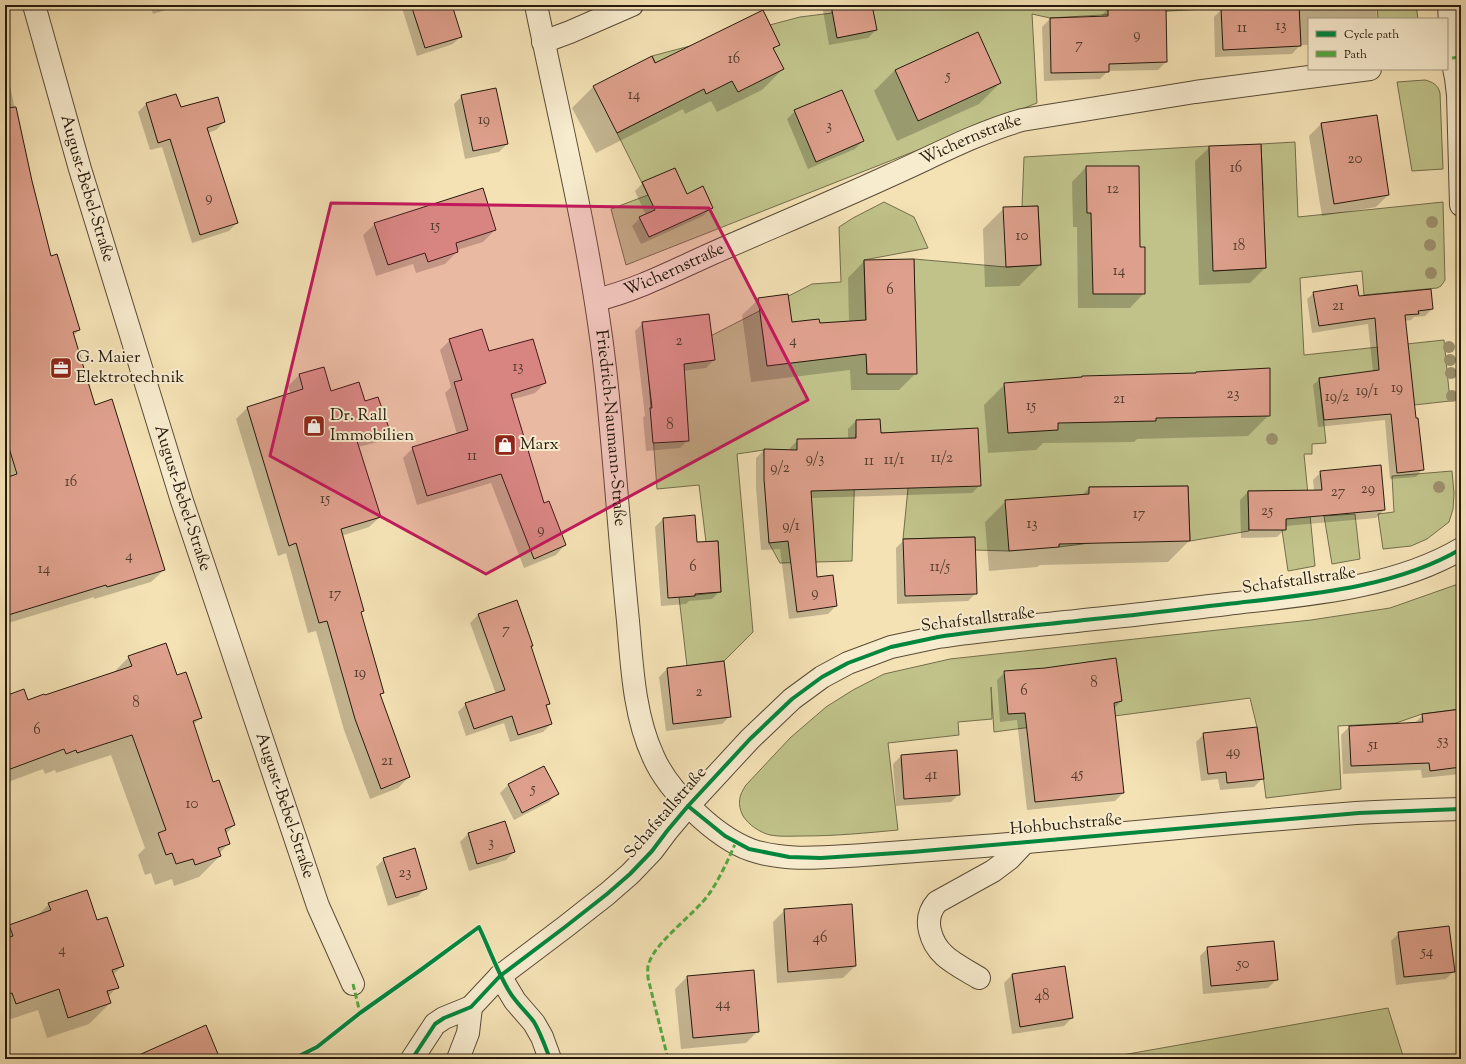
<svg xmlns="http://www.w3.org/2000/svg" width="1466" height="1064" font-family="'Sorts Mill Goudy',serif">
	<rect width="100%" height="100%" fill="#f4e2b5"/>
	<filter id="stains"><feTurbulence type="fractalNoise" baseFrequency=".005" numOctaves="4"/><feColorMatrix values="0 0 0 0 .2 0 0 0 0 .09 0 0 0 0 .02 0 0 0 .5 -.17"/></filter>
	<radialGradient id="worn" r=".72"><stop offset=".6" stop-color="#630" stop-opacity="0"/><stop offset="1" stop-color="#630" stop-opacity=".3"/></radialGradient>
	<g fill="#c0c28a" stroke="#736e4b" fill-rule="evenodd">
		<path d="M833 5H1303L1221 8 1050 18 1032 14 1037 103 626 265 611 209 648 195 617 133 676 103 652 56 800 17 832 13Z"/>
		<path d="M1377 5H1416L1418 19H1378Z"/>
		<path d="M1425 80C1433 82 1438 85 1440 93L1443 169 1412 171 1397 82Z"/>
		<path d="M1295 142 1298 217 1443 202 1445 280 1441 286 1437 288 1364 295 1362 271 1300 278 1304 355 1444 340 1450 401 1414 405 1380 371 1319 378 1326 443 1312 444V454H1304L1315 566 1288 571 1282 530 1286 529 1285 491H1248L1249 531 1190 541 1188 486 1089 487 1090 543 1059 547 1055 497 1009 551 975 550V537L903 539 908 488 906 432 856 434 852 561 780 563 769 543 764 450 737 454 753 632 724 661 687 666 679 597 721 592 718 541 706 542 699 485 657 489 648 368 812 284 841 282 839 227 853 218 884 202 914 217 928 248 864 260 867 374 916 373 914 259 1006 267 1041 265 1038 206 1022 207 1024 157 1209 146 1211 193 1263 190 1261 144ZM1264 222 1266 268 1215 271Z"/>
		<path d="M1452 471 1454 493 1453 509 1449 522 1427 539 1411 546 1383 549 1378 514 1394 512 1392 476Z"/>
		<path d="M1355 514 1360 559 1332 564 1324 516Z"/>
		<path d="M1461 583V709L1422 714 1396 723 1338 726 1341 789 1266 798 1257 727 1250 698 994 732 991 687 992 719 958 722 959 735 888 743 898 830C866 833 835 836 803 836 793 836 780 837 770 835 759 832 749 825 743 816 737 804 739 795 746 785L790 738 826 707 853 690 884 674 950 659 1311 620 1390 608Z"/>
		<path d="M1388 1008 1404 1059H1081L1111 1057Z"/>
	</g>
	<g fill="#0003">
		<path d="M150 5H182L153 14Z"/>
		<path d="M405 5H451L461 36 453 44 417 56 402 8Z"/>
		<path d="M822 5H871L876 30 868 38 829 45Z"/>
		<path d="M1350 5H1376L1377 19H1309V45H1300L1292 54 1215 57 1214 17 1222 9 1298 8Z"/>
		<path d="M1108 9 1166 62 1158 70 1108 71 1100 79 1044 81 1042 27 1050 19 1100 17Z"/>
		<path d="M778 45 773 50 783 69 762 90 717 112 711 101 685 114 683 109 596 153 572 108 593 87 651 57 655 64Z"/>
		<path d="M895 70 1000 83 979 104 897 141 874 91Z"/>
		<path d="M7 73 31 181 50 257 79 330 73 336 94 406 164 570 151 582 94 599V597L5 624V74Z"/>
		<path d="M176 95 180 109 224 122 216 130 208 133 237 223 229 231 192 243 162 147 150 150 138 112 146 104Z"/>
		<path d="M462 96 507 144 499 152 465 159 454 104Z"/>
		<path d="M795 111 863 141 855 149 808 169 787 119Z"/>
		<path d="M1321 124 1388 195 1376 207 1322 216 1309 136Z"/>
		<path d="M1260 145 1265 268 1250 283 1199 285 1195 161 1210 147Z"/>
		<path d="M1086 167 1139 248 1144 293 1130 308H1078L1077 227H1073L1072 182Z"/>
		<path d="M643 183 687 195 711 208 703 216 641 244 632 226 640 218 646 215 635 191Z"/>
		<path d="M1037 207 1040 265 1019 286 985 287 983 229 1004 208Z"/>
		<path d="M375 224 495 230 483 242 457 250V252L445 264 416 273 413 264 376 276 363 235Z"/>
		<path d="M864 261 916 373 899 390H851L850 370 751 382 742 315 759 299 791 323 849 322 848 278Z"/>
		<path d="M1314 293 1358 297 1432 309 1425 316 1414 317 1411 320 1404 321 1415 419 1422 470 1416 477 1390 479 1385 420 1318 427 1313 385 1320 379 1373 372 1368 324 1312 333 1307 299Z"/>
		<path d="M643 323 714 360 706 368 683 371 688 440 680 448 646 451 643 417 645 416 635 331Z"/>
		<path d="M450 340 489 353 545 383 535 393 511 400 543 505 565 545 556 555 524 568 491 483 417 505 403 458 413 448 457 434 445 393 451 387 440 350Z"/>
		<path d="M323 368 331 392 364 402 388 431 378 442 358 447 380 517 369 527 341 536 360 613 383 693 379 696 409 777 398 788 370 799 344 730 316 631 308 633 286 553 278 556 236 419 247 408 291 394 288 386 299 375Z"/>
		<path d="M1269 369V415L1248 436 1137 439 1134 442 1043 443 1036 450 988 453 984 405 1005 384Z"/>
		<path d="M856 421 880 434 980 485 972 493 811 498 816 578 836 606 828 614 789 619 780 549 761 550 756 488V458L764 450 790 451V448L798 440 848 439V429Z"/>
		<path d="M1321 472 1384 510 1376 518 1285 526V529L1277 537 1241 538 1240 500 1248 492 1314 491 1313 480Z"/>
		<path d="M1089 488 1189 541 1168 562 1040 565 1037 567 989 571 985 522 1006 501 1082 495Z"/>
		<path d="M663 519 696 544 720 591 712 599 689 601 686 604 661 606 655 527Z"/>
		<path d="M904 540 976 593 968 601 897 604 896 548Z"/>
		<path d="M478 615 532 645 531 647 549 704 545 707 551 724 543 732 510 742 504 723 466 736 458 712 466 704 496 694 470 623Z"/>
		<path d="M129 657 176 676 201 718 193 725 212 783 234 825 226 834 229 843 219 854 220 856 199 877 174 886 172 879 155 885 151 873 145 875 138 855 145 848 111 755 56 773 55 770 45 774 43 769 8 782 5 785V697L28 701 112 674Z"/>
		<path d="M723 662 730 716 722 724 666 731 659 677 667 669Z"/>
		<path d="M1005 672 1121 701 1114 709 1123 793 1115 801 1027 810 1017 720 1000 722 997 680Z"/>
		<path d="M1461 710V774L1422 778 1421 770 1343 774 1341 735 1349 727 1415 723 1423 715Z"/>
		<path d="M1204 734 1262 779 1254 787 1220 790 1218 779 1201 781 1196 742Z"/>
		<path d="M901 756 959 794 951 802 896 806 893 764Z"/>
		<path d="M544 768 557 794 549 802 514 820 500 793 508 785Z"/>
		<path d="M504 823 514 852 506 860 469 871 460 842 468 834Z"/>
		<path d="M384 859 426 888 418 896 388 906 376 867Z"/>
		<path d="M49 904 96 922 122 966 113 975 117 987 108 997 110 1003 89 1024 47 1038 38 1010 5 1021V930L10 926 36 917Z"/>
		<path d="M851 905 855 966 843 978 777 983 773 922 785 910Z"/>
		<path d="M1399 933 1454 971 1446 979 1396 985 1391 941Z"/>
		<path d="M1208 948 1276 980 1268 988 1203 994 1200 956Z"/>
		<path d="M1064 967 1072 1018 1064 1026 1012 1034 1004 983 1012 975Z"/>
		<path d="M687 977 758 1031 746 1043 681 1049 675 989Z"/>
	</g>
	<g fill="#dea08c" stroke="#261a0c">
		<path d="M411 5H452L462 37 425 48Z"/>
		<path d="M831 5H872L877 30 837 38Z"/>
		<path d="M1299 5 1301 46 1223 50 1221 8Z"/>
		<path d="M1166 7 1167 62 1109 64V72L1051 73 1050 18 1108 16V8Z"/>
		<path d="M763 10 780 45 773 48 784 69 738 92 732 81 706 94 704 89 617 133 593 86 652 56 655 63Z"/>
		<path d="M978 32 1001 83 918 121 895 70Z"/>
		<path d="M496 88 508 144 473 151 461 95Z"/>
		<path d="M842 90 864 141 816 162 794 110Z"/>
		<path d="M176 94 181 107 218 97 225 122 207 128 238 223 200 235 170 139 158 143 146 103Z"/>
		<path d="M16 107 32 181 51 256 57 254 80 330 73 332 95 405 112 399 165 570 107 587 106 585 5 616V478L17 474 5 435V108Z"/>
		<path d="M1377 115 1389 195 1334 204 1321 123Z"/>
		<path d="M1261 144 1266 268 1213 271 1209 146Z"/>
		<path d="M1086 166H1139L1140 247H1145V294H1093L1091 213H1087Z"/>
		<path d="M675 168 687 194 703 186 713 208 649 237 639 217 655 210 642 182Z"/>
		<path d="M483 188 496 230 456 243 458 252 428 262 425 253 388 265 374 223Z"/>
		<path d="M1038 206 1041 265 1006 267 1003 207Z"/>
		<path d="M914 259 917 374H867L866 354 767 366 758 298 788 294 792 322 819 319 820 323 866 320 864 260Z"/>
		<path d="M1357 285 1359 296 1431 289 1433 309 1418 311 1419 314 1405 315 1416 418H1418L1424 470 1397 473 1391 414 1324 420 1319 378 1379 370 1375 318 1319 326 1313 292Z"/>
		<path d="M709 314 715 360 684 364 689 441 653 443 650 408H652L642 322Z"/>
		<path d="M482 329 489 351 533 339 546 383 511 394 544 503 549 501 566 545 534 559 501 474 427 496 412 447 468 430 454 382 462 380 449 339Z"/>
		<path d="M324 367 331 391 359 382 365 401 378 397 390 431 357 441 381 517 341 529 364 611 361 612 384 693 380 694 410 777 381 789 355 719 327 621 319 623 296 543 289 546 247 407 303 389 299 374Z"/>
		<path d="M1270 368V416L1156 418V421L1058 423V430L1008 433 1004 383 1082 377V376L1196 373V372Z"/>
		<path d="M880 419 881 433 978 428 981 486 811 491 817 577 833 575 837 606 797 612 788 541 769 543 764 479V449L797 450V439L856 438V420Z"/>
		<path d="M1381 465 1385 510 1286 519V530H1249L1248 491 1322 490 1320 471Z"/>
		<path d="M1188 486 1190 541 1059 544V547L1009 551 1005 500 1089 494V487Z"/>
		<path d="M695 515 697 542 718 541 721 592 695 594V596L668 598 663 518Z"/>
		<path d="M975 537 977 594 905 596 903 539Z"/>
		<path d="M517 600 533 646H531L550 704 546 705 552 724 518 735 512 716 474 729 465 703 505 690 478 614Z"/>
		<path d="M166 643 177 675 186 672 202 718 193 721 213 782 219 780 235 825 225 829 230 844 218 848 221 856 195 865 193 859 176 864 172 853 166 855 158 833 166 830 132 735 77 753 76 750 66 754 64 749 5 771V696L24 689 28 700 44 694 45 695 132 666 128 656Z"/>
		<path d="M1116 658 1122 701 1114 703 1124 793 1035 802 1025 713 1008 714 1004 671 1045 668Z"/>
		<path d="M724 661 731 717 673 724 667 668Z"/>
		<path d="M1461 709V767L1430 771 1429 763 1351 766 1349 726 1423 722 1422 714Z"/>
		<path d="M1257 727 1264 779 1227 783 1226 772 1208 774 1203 733Z"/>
		<path d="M957 750 960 795 904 799 901 755Z"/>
		<path d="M544 766 559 794 522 813 508 784Z"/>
		<path d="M505 821 515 852 477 864 468 833Z"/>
		<path d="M415 848 427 889 396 898 383 858Z"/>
		<path d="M87 890 97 920 107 917 124 966 112 970 119 988 107 991 111 1003 68 1018 59 989 16 1004 12 993 5 995V938L13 936 9 925 51 910 48 903Z"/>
		<path d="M852 904 856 966 788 972 784 909Z"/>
		<path d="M1449 926 1455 972 1404 977 1398 932Z"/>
		<path d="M1274 941 1278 980 1211 986 1207 947Z"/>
		<path d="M1065 966 1073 1018 1020 1027 1012 974Z"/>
		<path d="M754 970 759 1032 693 1038 687 976Z"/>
		<path d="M206 1025 220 1059H130Z"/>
	</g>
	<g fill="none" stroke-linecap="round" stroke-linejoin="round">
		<g stroke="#5a4c36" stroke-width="24">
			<g id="minor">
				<path id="s1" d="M34 5 80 169 182 501 318 906 353 984"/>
				<path id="s2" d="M536 5C562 132 594 258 607 387 615 465 620 543 628 621 632 666 634 715 653 756 668 791 715 837 751 850 786 862 826 857 863 855 904 852 944 849 984 846 1108 835 1232 822 1356 813 1391 811 1426 810 1461 809"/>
				<path d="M1449 5 1452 58 1456 78 1458 95 1461 205"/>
				<path d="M543 42 570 32 632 5"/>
				<path id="s3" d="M596 300C637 290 673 271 711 254 770 228 830 203 889 176 932 157 976 133 1022 120L1195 92 1370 69"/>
				<path d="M500 976 515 1001 534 1023 542 1037 550 1059"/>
				<path d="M979 978C958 965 936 957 930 931 927 919 930 910 937 902L993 871 1009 859 1025 842"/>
				<path d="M412 1059 435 1024 444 1018 471 1007 500 976 565 927 607 894 630 874 652 851 667 831 688 806 750 739 792 699 822 677 848 663 891 647 938 637C990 629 1042 625 1094 619 1139 615 1183 609 1227 604 1304 595 1393 589 1461 549"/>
				<path d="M458 1059 468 1033 471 1007"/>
			</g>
		</g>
		<use href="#minor" stroke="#f8eccf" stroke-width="22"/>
		<g stroke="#53a941" stroke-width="3" stroke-dasharray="6 3" stroke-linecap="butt">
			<path d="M1452 58 1461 57"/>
			<path d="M353 984 360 1013"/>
			<path d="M668 1059 648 978C648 973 647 967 649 963 656 941 694 915 709 894 720 878 728 860 736 842"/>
		</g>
		<g stroke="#f8eccf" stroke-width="6">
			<g id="cycleway">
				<path d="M688 806 725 836 749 849 789 857 821 858 912 852 1359 813 1461 809"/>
				<path d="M293 1059 317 1047 360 1013 422 969 479 927C489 948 497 971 509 991 516 1003 526 1011 534 1022 541 1034 545 1046 550 1059"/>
				<path d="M412 1059 435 1024 444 1018 471 1007 500 976 565 927 607 894 630 874 652 851 667 831 688 806 750 739 792 699 822 677 848 663 891 647 938 637C990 629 1042 625 1094 619 1139 615 1183 609 1227 604 1304 595 1393 589 1461 549"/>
			</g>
		</g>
		<use href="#cycleway" stroke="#00873e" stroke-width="4"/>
	</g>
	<g fill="#9c906d">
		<circle cx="1432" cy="222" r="6"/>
		<circle cx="1430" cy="245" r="6"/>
		<circle cx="1431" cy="273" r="6"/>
		<circle cx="1449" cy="347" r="6"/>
		<circle cx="1450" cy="360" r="6"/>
		<circle cx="1451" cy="373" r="6"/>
		<circle cx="1452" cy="396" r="6"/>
		<circle cx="1272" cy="439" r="6"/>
		<circle cx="1439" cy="487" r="6"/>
	</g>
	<path fill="#c2185b" fill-opacity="0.2" stroke="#c2185b" stroke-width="3" stroke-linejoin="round" d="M331 203 709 208 808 400 486 574 270 456Z"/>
	<defs>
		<g id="office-square" transform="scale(1.15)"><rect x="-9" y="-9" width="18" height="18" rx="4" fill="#8f2418" stroke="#f8eccf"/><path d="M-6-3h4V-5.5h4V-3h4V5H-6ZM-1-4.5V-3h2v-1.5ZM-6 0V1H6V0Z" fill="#fff"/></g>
		<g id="shop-square" transform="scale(1.15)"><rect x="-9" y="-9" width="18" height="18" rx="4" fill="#8f2418" stroke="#f8eccf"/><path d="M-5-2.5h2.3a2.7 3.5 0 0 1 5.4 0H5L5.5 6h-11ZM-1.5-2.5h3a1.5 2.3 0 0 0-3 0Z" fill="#fff"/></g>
	</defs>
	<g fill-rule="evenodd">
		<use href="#office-square" x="61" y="368"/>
		<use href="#shop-square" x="314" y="426"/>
		<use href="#shop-square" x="505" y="445"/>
	</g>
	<g text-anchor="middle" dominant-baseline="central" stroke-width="4" stroke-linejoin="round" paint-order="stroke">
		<g font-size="15" fill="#543c2c">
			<text x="1281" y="26">13</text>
			<text x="1242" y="28">11</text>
			<text x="1137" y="35">9</text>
			<text x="1079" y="45">7</text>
			<text x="734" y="59">16</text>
			<text x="948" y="76">5</text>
			<text x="634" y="95">14</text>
			<text x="484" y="120">19</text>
			<text x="829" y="126">3</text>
			<text x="1355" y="159">20</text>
			<text x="1236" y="168">16</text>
			<text x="1113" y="189">12</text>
			<text x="209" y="198">9</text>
			<text x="435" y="226">15</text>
			<text x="1022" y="236">10</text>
			<text x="1239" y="246">18</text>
			<text x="1119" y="271">14</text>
			<text x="890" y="290">6</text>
			<text x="1338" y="306">21</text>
			<text x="679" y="341">2</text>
			<text x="793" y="341">4</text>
			<text x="518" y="367">13</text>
			<text x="1397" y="388">19</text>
			<text x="1367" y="391">19/1</text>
			<text x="1233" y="394">23</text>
			<text x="1337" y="397">19/2</text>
			<text x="1119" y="399">21</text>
			<text x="1031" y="406">15</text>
			<text x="670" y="425">8</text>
			<text x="472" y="456">11</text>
			<text x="942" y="458">11/2</text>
			<text x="815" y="459">9/3</text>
			<text x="894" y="460">11/1</text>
			<text x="869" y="461">11</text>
			<text x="780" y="468">9/2</text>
			<text x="71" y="482">16</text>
			<text x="1368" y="489">29</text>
			<text x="1338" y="492">27</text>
			<text x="325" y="499">15</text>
			<text x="1267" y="511">25</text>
			<text x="1139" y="514">17</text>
			<text x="1032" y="524">13</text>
			<text x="791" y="526">9/1</text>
			<text x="541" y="530">9</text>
			<text x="129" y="556">4</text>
			<text x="693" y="567">6</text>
			<text x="940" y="567">11/5</text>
			<text x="44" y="569">14</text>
			<text x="815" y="593">9</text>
			<text x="335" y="594">17</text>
			<text x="506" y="630">7</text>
			<text x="360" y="673">19</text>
			<text x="1094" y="683">8</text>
			<text x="1024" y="691">6</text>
			<text x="699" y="692">2</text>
			<text x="136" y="703">8</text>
			<text x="37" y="730">6</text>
			<text x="1443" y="741">53</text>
			<text x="1373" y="745">51</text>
			<text x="1233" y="752">49</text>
			<text x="387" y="761">21</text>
			<text x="1077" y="774">45</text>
			<text x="931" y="775">41</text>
			<text x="533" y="789">5</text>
			<text x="192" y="804">10</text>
			<text x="491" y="843">3</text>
			<text x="405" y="873">23</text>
			<text x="820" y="938">46</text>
			<text x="62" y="950">4</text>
			<text x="1427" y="952">54</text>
			<text x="1243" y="964">50</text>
			<text x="1042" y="996">48</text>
			<text x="723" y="1004">44</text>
		</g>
		<g font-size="17" fill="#261a0c" stroke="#f8eccf">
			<text stroke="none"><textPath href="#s3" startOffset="408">Wichernstraße</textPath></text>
			<text stroke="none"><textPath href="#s1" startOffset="191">August-Bebel-Straße</textPath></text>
			<text stroke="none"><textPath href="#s3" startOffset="84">Wichernstraße</textPath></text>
			<text stroke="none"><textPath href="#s2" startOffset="430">Friedrich-Naumann-Straße</textPath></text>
			<text stroke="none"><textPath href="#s1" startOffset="515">August-Bebel-Straße</textPath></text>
			<text transform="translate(1299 581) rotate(-8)">Schafstallstraße</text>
			<text transform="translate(978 620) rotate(-7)">Schafstallstraße</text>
			<text stroke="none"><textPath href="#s1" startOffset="839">August-Bebel-Straße</textPath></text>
			<text transform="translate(666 813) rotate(-49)">Schafstallstraße</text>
			<text transform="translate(1066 825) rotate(-5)">Hohbuchstraße</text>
		</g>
		<g font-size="17" fill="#261a0c" stroke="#f8eccf" text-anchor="start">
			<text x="76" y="358">G. Maier<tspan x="76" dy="20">Elektrotechnik</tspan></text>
			<text x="330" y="416">Dr. Rall<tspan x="330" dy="20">Immobilien</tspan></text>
			<text x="520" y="445">Marx</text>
		</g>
	</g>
	<rect width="1466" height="1064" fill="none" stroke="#f4e2b5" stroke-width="20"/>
	<rect x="6" y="6" width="1454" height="1052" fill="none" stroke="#261a0c" stroke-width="2"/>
	<rect x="10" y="10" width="1446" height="1044" fill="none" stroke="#261a0c"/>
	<rect x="1308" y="18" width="140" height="52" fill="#f8eccf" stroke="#a49881"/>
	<rect x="1316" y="31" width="20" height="6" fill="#00873e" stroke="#a49881"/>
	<text x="1344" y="38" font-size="12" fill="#261a0c">Cycle path</text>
	<rect x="1316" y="51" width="20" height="6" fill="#53a941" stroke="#a49881"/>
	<text x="1344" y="58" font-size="12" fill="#261a0c">Path</text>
	<rect width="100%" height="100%" filter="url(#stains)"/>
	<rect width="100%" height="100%" fill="url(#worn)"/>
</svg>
